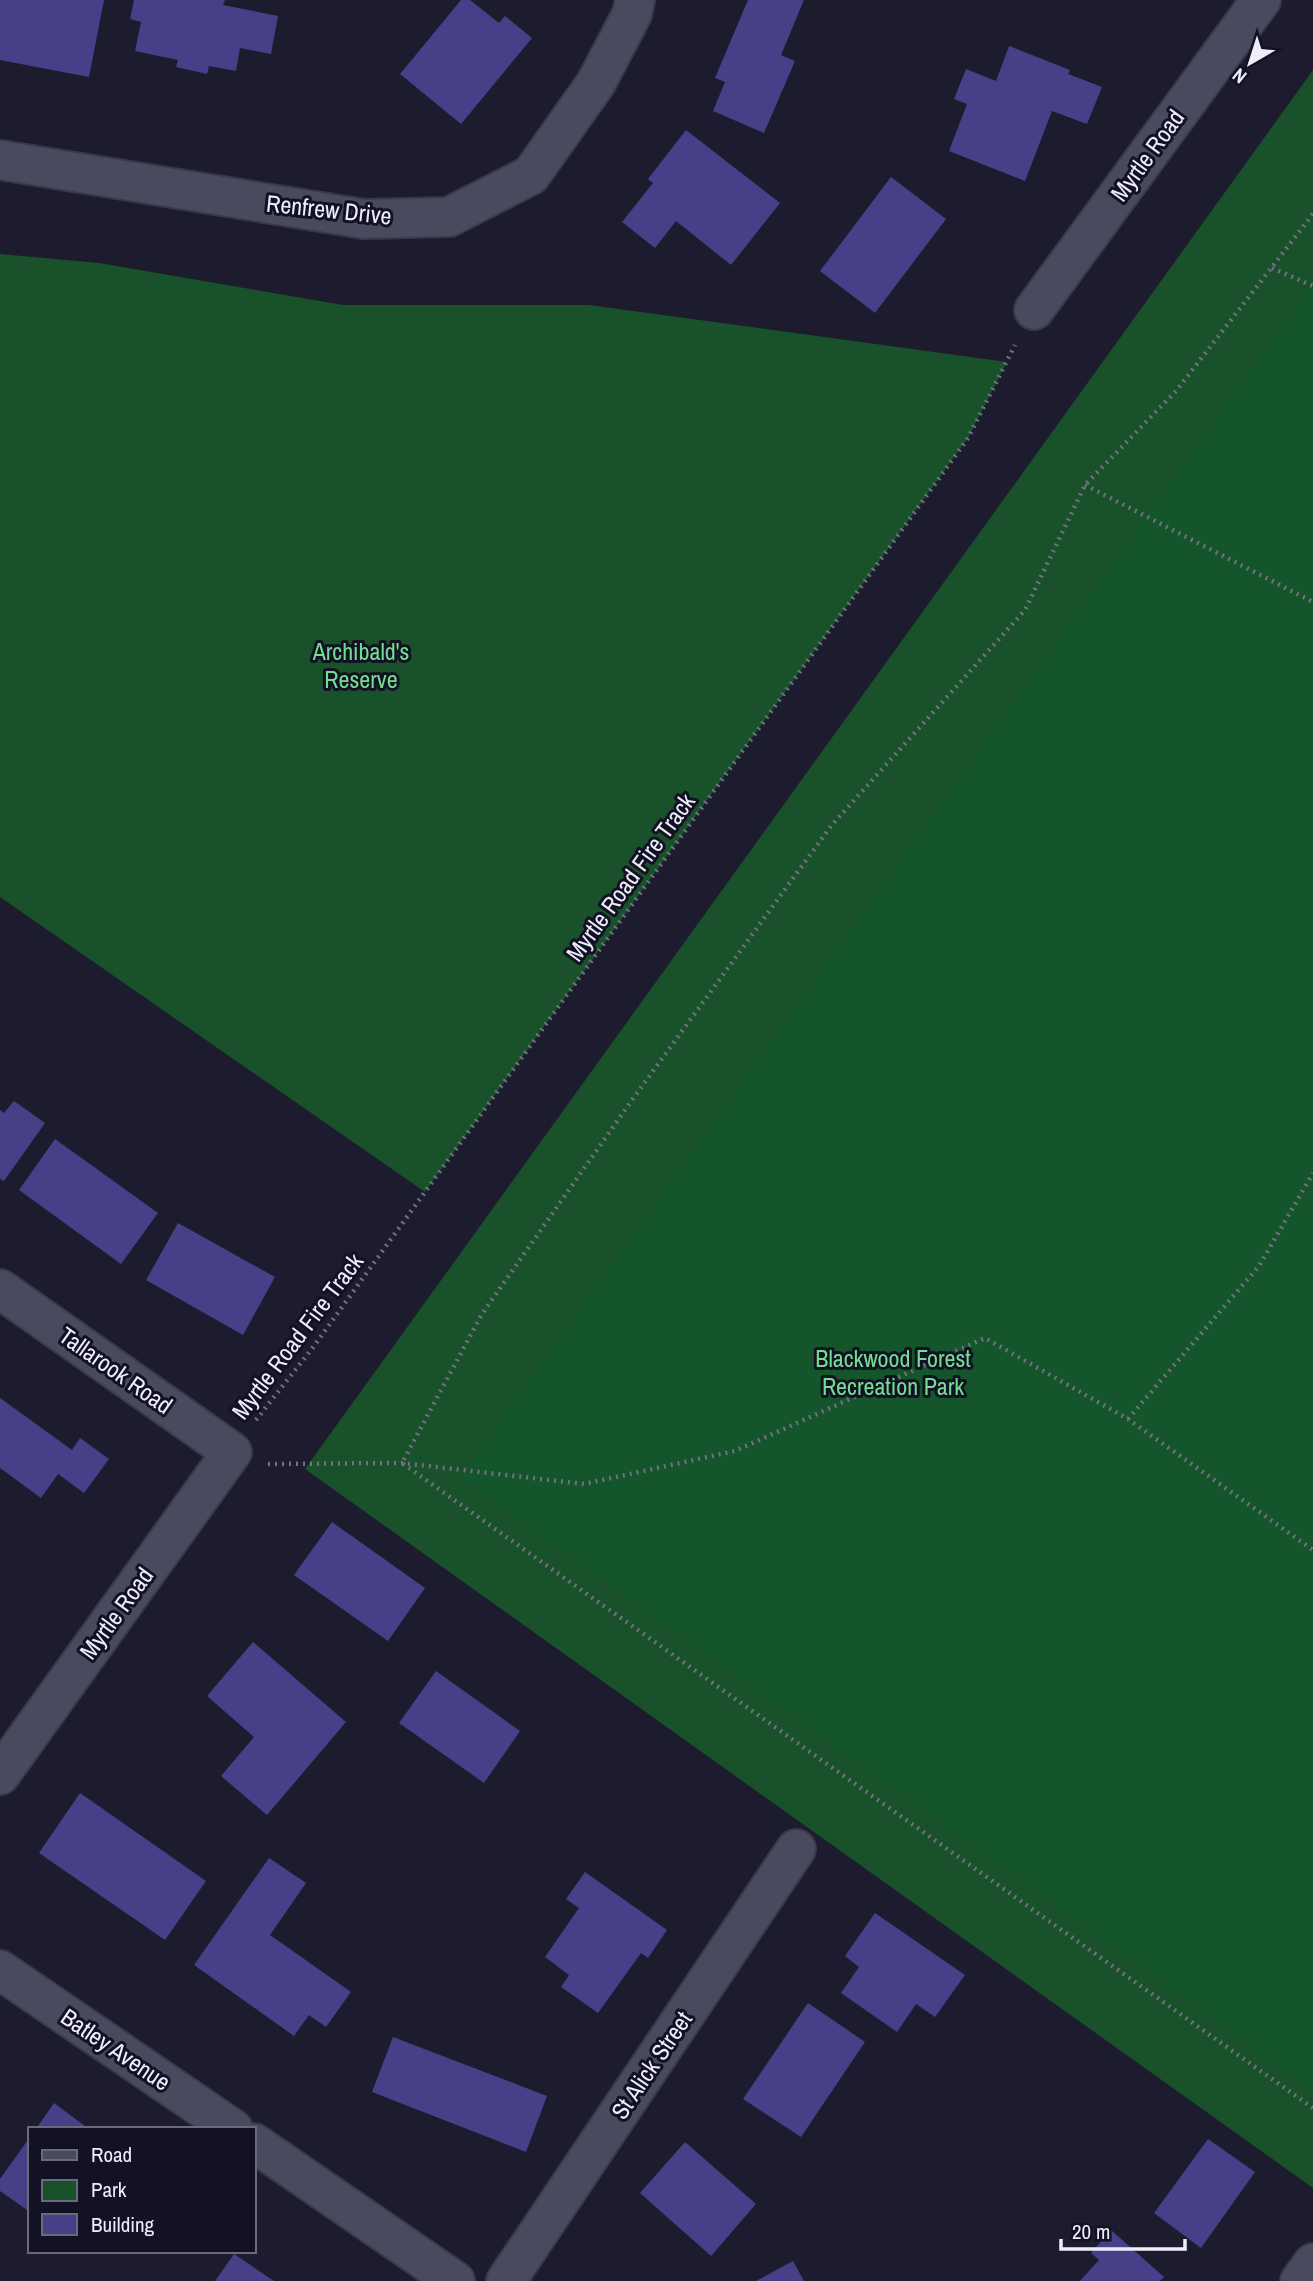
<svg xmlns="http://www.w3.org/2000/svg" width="1313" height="2281" font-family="'Archivo Narrow',sans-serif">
	<rect width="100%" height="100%" fill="#1c1c2e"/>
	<g fill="#19512b">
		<path d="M1313 70V2188L305 1469Z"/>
		<path d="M0 254 99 263 343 305H589L1007 362 968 438 425 1192 0 897Z"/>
	</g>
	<path fill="#15552b" d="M1313 283V2089L459 1477Z"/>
	<g fill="#473f88">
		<path d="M0 0H104L89 77 0 60Z"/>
		<path d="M134 0H225L223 5 278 16 271 54 240 48 236 71 209 66 207 74 176 67 178 60 135 51 141 22 130 19Z"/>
		<path d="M461 0H470L499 23 505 16 532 38 461 124 400 74Z"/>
		<path d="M748 0H804L781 55 795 61 764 133 713 111 725 82 715 78Z"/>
		<path d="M1009 46 1070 70 1068 74 1102 87 1087 124 1052 111 1025 181 949 151 967 104 954 99 966 69 996 81Z"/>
		<path d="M686 130 780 203 731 265 676 221 655 248 622 222 653 183 648 179Z"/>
		<path d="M891 177 946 219 875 313 820 271Z"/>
		<path d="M14 1101 45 1123 4 1181 0 1179V1110L4 1113Z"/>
		<path d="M55 1139 158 1213 121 1264 19 1190Z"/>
		<path d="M178 1223 275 1277 243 1335 146 1280Z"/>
		<path d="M0 1398 72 1450 80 1438 109 1459 84 1493 58 1474 41 1498 0 1468Z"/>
		<path d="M332 1522 425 1588 388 1641 294 1575Z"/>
		<path d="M253 1642 346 1722 267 1815 221 1776 254 1737 207 1696Z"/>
		<path d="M436 1671 520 1731 484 1783 399 1723Z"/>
		<path d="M80 1793 206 1881 165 1940 39 1853Z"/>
		<path d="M269 1858 306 1883 270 1935 351 1992 326 2027 309 2015 294 2036 194 1965Z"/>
		<path d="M585 1872 667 1930 648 1958 641 1953 598 2013 561 1987 569 1975 545 1957 579 1908 566 1899Z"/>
		<path d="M875 1913 965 1975 935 2017 916 2004 897 2032 841 1993 859 1967 845 1956Z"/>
		<path d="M808 2003 865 2042 801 2137 743 2099Z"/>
		<path d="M393 2037 547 2096 526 2152 372 2092Z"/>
		<path d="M54 2103 89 2129H36Z"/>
		<path d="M30 2137V2212L0 2191V2179Z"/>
		<path d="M1208 2139 1255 2172 1201 2248 1154 2213Z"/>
		<path d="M685 2142 756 2204 711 2256 640 2193Z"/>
		<path d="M1111 2230 1164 2277 1160 2281H1080L1099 2260 1091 2253Z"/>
		<path d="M234 2254 274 2281H215Z"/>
		<path d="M793 2261 804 2281H756Z"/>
	</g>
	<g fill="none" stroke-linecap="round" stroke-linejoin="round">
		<g stroke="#3a3948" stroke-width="42">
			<g id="street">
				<path d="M0 160 364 219 449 217 531 175 596 83 632 14 635 0"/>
				<path d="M1034 310 1261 0"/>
				<path d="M0 1289 232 1452 0 1775"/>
				<path d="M0 1970 233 2129"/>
				<path d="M254 2143 455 2281"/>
				<path d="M506 2281 796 1849"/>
				<path d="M1300 2281 1313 2263"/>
			</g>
		</g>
		<g stroke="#717181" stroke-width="4.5" stroke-dasharray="2 5" stroke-linecap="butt">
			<path d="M1313 214 1176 391 1085 485 1025 610 831 826 632 1100 482 1314 402 1463 1313 2108"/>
			<path d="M1272 268 1313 286"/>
			<path d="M1085 485 1313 602"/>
			<path d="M1128 1419 1259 1266 1313 1173"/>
			<path d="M256 1420 314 1346 968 438 1015 345"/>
			<path d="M268 1464 402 1463 584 1484 735 1451 985 1338 1128 1419 1313 1550"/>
		</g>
		<use href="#street" stroke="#4a4a5f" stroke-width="38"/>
	</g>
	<g text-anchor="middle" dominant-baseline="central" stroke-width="6" stroke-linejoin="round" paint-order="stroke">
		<g font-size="24" fill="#eeeefb" stroke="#131224">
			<text transform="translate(1147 155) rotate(-54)">Myrtle Road</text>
			<text transform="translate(329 209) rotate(6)">Renfrew Drive</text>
			<text transform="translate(630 877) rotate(-54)">Myrtle Road Fire Track</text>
			<text transform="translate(297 1336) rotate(-53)">Myrtle Road Fire Track</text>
			<text transform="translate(116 1370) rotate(35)">Tallarook Road</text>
			<text transform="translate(116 1613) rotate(-54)">Myrtle Road</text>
			<text transform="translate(116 2049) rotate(34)">Batley Avenue</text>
			<text transform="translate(651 2065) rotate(-56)">St Alick Street</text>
		</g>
		<g font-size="24" fill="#73de90" stroke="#131224">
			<text x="361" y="651">Archibald's<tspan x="361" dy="28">Reserve</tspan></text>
			<text x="893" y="1358">Blackwood Forest<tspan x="893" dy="28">Recreation Park</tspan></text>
		</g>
	</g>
	<rect x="28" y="2127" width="228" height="126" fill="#131224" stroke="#6b6a7a" stroke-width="2"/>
	<rect x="42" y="2150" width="35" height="10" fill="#4a4a5f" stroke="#6b6a7a" stroke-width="2"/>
	<text x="91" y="2162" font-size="21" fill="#eeeefb">Road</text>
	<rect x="42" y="2180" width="35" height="21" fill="#19512b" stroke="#6b6a7a" stroke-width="2"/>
	<text x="91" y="2197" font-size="21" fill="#eeeefb">Park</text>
	<rect x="42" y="2214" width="35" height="21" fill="#473f88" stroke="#6b6a7a" stroke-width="2"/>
	<text x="91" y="2232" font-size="21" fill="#eeeefb">Building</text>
	<g transform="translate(1250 63) rotate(219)" stroke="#131224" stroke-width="5" paint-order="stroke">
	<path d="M0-5L12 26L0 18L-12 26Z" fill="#eeeefb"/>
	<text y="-10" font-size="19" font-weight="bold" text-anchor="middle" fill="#eeeefb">N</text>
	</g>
	<path d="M1061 2239v10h124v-10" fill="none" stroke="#eeeefb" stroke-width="3.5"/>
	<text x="1072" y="2239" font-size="21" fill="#eeeefb" stroke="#131224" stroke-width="5" paint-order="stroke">20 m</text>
</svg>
